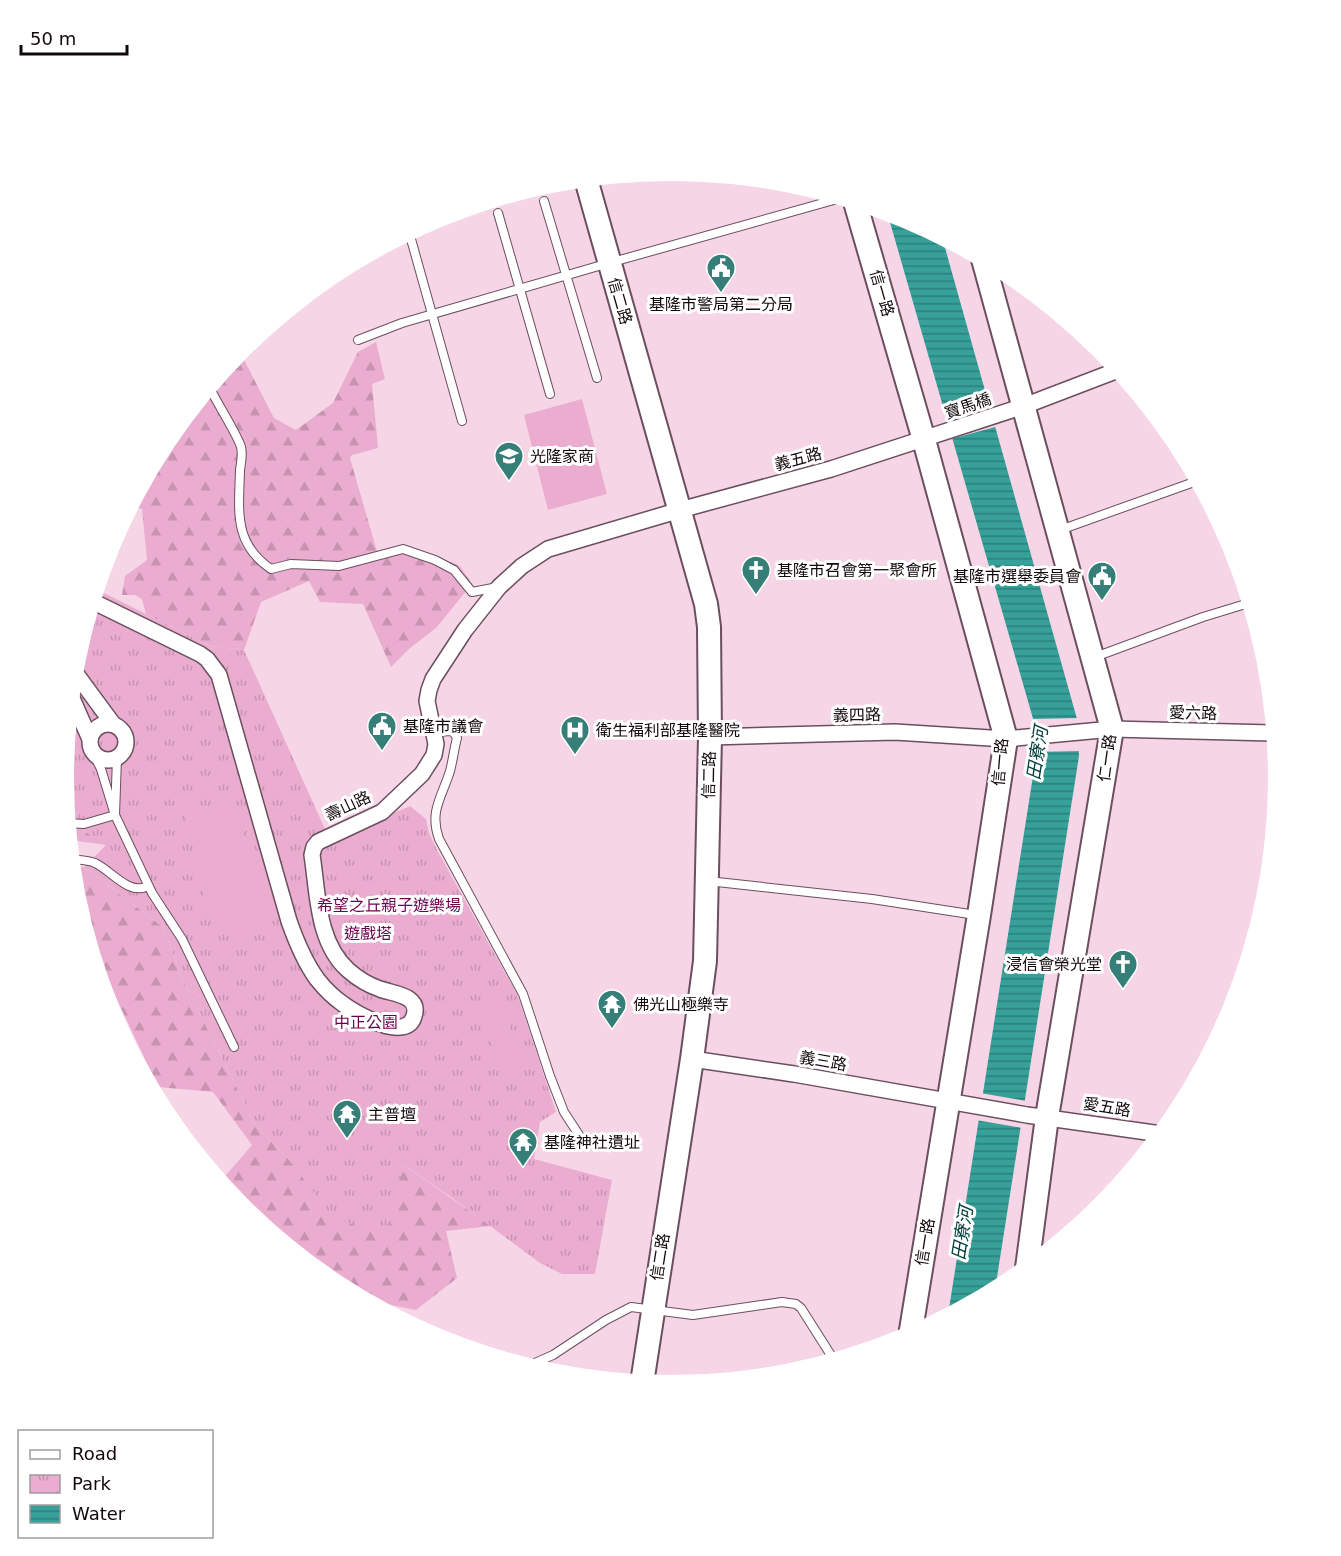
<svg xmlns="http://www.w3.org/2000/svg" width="1341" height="1556" font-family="'DejaVu Sans','Noto Sans TC',sans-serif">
	<defs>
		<pattern id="forest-firs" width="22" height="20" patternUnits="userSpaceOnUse" patternTransform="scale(1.5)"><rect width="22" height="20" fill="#eaadd0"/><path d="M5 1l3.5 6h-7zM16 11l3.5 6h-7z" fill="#c893b1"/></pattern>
		<pattern id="park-tufts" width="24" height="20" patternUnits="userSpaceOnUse" patternTransform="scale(1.5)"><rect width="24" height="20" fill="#eaadd0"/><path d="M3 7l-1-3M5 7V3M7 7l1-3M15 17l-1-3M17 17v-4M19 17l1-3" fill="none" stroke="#c893b1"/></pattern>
		<pattern id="water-rules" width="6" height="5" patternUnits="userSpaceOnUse" patternTransform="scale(1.5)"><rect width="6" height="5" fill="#36a099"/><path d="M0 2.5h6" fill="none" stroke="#2c807b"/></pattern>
	</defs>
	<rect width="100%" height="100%" fill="#f6d5e7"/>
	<g fill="url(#forest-firs)">
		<path d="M376 342 385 379 372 384 378 448 352 455 350 458 378 555 417 551 439 557 460 566 472 584 436 628 409 649 391 667 363 604 320 602 309 581 261 602 244 650 210 646 146 614 142 599 135 595H122L125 576 147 560 142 509 131 506 166 440 239 350 274 418 296 430 333 403 358 352Z"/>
		<path d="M67 820 107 845 69 840Z"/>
		<path d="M72 867H84L163 927 183 980 256 1126 285 1155 402 1164 491 1226 446 1231 457 1278 416 1310 362 1299 333 1283 241 1207 220 1182 252 1145 213 1092 158 1087 106 976 96 966 75 896Z"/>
	</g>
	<path fill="url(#park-tufts)" d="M96 589 210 646 244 650 330 840 410 806 426 819 429 833 437 850 518 996 556 1112 540 1122 534 1159 612 1180 595 1274H562L540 1263 452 1198 402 1164 388 1236 334 1218 285 1155 256 1126 183 980 163 927 84 867 106 845 67 820 63 778 75 659Z"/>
	<g fill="#eaadd0">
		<path d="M582 399 607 494 548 510 524 415Z"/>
		<path d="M235 803 249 858 260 856 276 920 215 935 185 815Z"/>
		<path d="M499 1005 530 1068 508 1079 477 1015Z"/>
	</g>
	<path fill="url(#water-rules)" d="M887 212 903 217 942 237 1077 719 1079 756 995 1290 948 1315 1036 757 1034 722Z"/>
	<g fill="#f6d5e7">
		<path d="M992 402 999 426 951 439 944 415Z"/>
		<path d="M1080 718 1082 751 1033 752 1031 719Z"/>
		<path d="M980 1093 1027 1101 1023 1128 976 1120Z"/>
	</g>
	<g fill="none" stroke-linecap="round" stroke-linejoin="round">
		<g stroke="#6b4f5f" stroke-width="10">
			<g id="lane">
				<path d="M544 201 597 378"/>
				<path d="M498 213 550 394"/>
				<path d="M409 232 462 421"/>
				<path d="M358 340 402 323 609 263 841 198"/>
				<path d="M206 391 213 394C219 406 238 436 241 447 243 454 241 463 240 470 239 511 233 543 271 569L291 564 339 566 403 549 435 560 454 570 472 592 498 587"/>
				<path d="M1060 530 1197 481"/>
				<path d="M1095 657 1203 617 1249 603"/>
				<path d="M433 732 453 731 457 738C454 749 453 760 450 771 442 797 429 811 439 839L523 994 550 1076 564 1112 579 1135"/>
				<path d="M94 755 101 769 115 815 152 893 182 939 234 1047"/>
				<path d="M67 823 84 824 115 815 117 758"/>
				<path d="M71 859C79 860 88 860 95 863 112 871 129 896 148 886"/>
				<path d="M708 881 872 899 976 915"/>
				<path d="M534 1368 535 1363 553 1355 606 1320 631 1307 693 1315 782 1302 796 1304 801 1308 834 1360"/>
			</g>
		</g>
		<g stroke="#6b4f5f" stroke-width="18">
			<g id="street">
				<path d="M92 601 200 654 207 659 219 675 289 921C296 941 304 961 317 979 324 988 333 997 343 1004 356 1014 407 1043 414 1016 421 995 393 994 380 989 368 985 357 978 348 970 317 942 318 894 312 855L314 847 318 842 382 812 422 774 434 755 436 744 427 701 429 690 433 679 465 630 499 587 522 566 548 549 680 510 831 469 1024 406 1118 370"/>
				<path d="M74 671 113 724"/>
				<path d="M71 696 89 737"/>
				<circle cx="108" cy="742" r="18"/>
				<path d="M710 737 895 732 1006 739 1112 729 1274 733"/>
				<path d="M692 1059 794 1074 1027 1115 1161 1134"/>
			</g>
		</g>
		<g stroke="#6b4f5f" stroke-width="26">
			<g id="secondary">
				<path d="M586 179 706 604 709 627 710 737 705 961 692 1059 642 1383"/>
				<path d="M855 202 924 440 1006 739 979 915 910 1336"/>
				<path d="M983 259 1112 729 1047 1117 1027 1268"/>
			</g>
		</g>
		<use href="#lane" stroke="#fff" stroke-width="8"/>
		<use href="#street" stroke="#fff" stroke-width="15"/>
		<use href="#secondary" stroke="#fff" stroke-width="22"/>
	</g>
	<defs>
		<g id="civic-pin" transform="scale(1.5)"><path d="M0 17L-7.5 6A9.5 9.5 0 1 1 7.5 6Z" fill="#367e78" stroke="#fff"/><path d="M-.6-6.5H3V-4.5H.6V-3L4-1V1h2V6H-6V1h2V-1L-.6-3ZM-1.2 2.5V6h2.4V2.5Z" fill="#fff"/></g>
		<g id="school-pin" transform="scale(1.5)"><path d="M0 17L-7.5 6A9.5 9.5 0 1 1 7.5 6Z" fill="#367e78" stroke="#fff"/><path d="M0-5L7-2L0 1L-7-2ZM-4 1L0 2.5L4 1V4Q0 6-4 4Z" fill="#fff"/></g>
		<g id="church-pin" transform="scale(1.5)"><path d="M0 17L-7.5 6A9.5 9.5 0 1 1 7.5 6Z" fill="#367e78" stroke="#fff"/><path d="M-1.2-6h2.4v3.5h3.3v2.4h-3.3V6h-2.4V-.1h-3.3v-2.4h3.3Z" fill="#fff"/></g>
		<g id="hospital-pin" transform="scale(1.5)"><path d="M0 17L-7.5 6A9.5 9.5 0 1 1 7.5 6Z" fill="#367e78" stroke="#fff"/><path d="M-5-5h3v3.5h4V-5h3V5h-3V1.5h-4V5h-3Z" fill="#fff"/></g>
		<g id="temple-pin" transform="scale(1.5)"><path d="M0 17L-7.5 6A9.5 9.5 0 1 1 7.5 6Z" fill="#367e78" stroke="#fff"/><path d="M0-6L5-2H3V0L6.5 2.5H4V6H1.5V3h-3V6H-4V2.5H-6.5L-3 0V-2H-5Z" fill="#fff"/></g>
	</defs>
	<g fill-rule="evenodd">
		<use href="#civic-pin" x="721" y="268"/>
		<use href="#school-pin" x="509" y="456"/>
		<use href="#church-pin" x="756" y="570"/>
		<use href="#civic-pin" x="1102" y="576"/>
		<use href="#civic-pin" x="382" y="726"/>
		<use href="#hospital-pin" x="575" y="730"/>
		<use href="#church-pin" x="1123" y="964"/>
		<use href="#temple-pin" x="612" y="1004"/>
		<use href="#temple-pin" x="347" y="1114"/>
		<use href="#temple-pin" x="523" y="1142"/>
	</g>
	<g text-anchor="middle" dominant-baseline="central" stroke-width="6" stroke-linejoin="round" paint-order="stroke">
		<g font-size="16" fill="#12080e" stroke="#fff">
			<text transform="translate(882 293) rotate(74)">信一路</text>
			<text transform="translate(620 301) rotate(74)">信二路</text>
			<text transform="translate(968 406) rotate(-19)">寶馬橋</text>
			<text transform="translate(798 459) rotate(-15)">義五路</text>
			<text transform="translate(1193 713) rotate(1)">愛六路</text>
			<text transform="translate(857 715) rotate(-1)">義四路</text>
			<text transform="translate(1107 758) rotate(-82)">仁一路</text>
			<text transform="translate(1000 762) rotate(-85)">信一路</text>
			<text transform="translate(709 775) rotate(-89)">信二路</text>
			<text transform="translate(348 806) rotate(-25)">壽山路</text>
			<text transform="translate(823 1061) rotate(10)">義三路</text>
			<text transform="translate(1107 1107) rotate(9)">愛五路</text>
			<text transform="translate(925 1242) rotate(-81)">信一路</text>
			<text transform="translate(660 1257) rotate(-81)">信二路</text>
		</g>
		<g font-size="16" fill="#12080e" stroke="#fff" text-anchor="start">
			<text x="721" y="304" text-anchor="middle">基隆市警局第二分局</text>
			<text x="530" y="456">光隆家商</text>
			<text x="777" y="570">基隆市召會第一聚會所</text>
			<text x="1081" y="576" text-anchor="end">基隆市選舉委員會</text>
			<text x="403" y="726">基隆市議會</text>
			<text x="596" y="730">衛生福利部基隆醫院</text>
			<text x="1102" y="964" text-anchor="end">浸信會榮光堂</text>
			<text x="633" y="1004">佛光山極樂寺</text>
			<text x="368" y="1114">主普壇</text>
			<text x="544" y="1142">基隆神社遺址</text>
		</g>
		<g font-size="16" fill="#6b014e" stroke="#fff">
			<text x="389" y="905">希望之丘親子遊樂場</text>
			<text x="368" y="933">遊戲塔</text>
			<text x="366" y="1022">中正公園</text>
		</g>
		<g font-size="18" font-style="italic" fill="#00413d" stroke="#fff">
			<text transform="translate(1037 753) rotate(-81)">田寮河</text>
			<text transform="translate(962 1233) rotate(-81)">田寮河</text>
		</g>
	</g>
	<path d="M0 0H1341V1556H0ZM74 778a597 597 0 1 1 1194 0a597 597 0 1 1-1194 0Z" fill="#fff" fill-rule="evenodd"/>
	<rect x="18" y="1430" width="195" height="108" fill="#ffffff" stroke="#a09c9f" stroke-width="1.5"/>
	<rect x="30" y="1450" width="30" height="9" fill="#ffffff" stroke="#a09c9f" stroke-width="1.5"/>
	<text x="72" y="1460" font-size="18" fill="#12080e">Road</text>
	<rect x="30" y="1475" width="30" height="18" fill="url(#park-tufts)" stroke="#a09c9f" stroke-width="1.5"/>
	<text x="72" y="1490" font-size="18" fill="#12080e">Park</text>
	<rect x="30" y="1505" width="30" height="18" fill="url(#water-rules)" stroke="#a09c9f" stroke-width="1.5"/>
	<text x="72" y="1520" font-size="18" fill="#12080e">Water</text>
	<path d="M21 45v9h106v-9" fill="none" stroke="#12080e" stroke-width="3"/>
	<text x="30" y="45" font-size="18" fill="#12080e" stroke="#ffffff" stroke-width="4.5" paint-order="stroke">50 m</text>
</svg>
